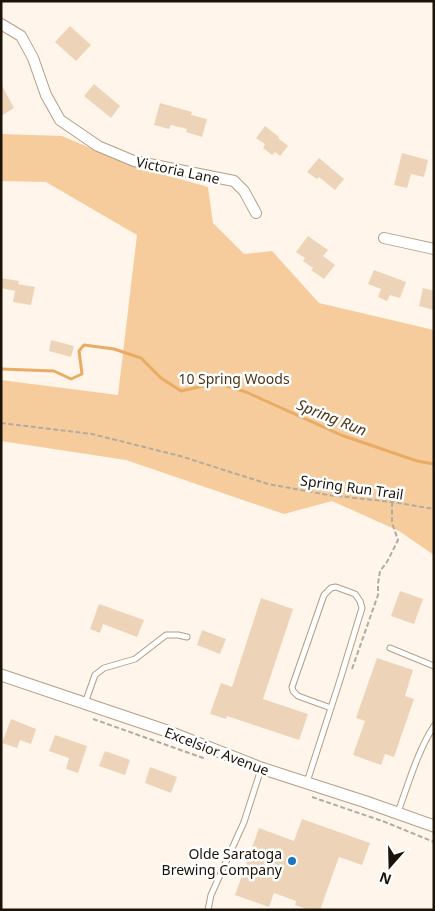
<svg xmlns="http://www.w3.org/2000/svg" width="435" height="911" font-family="'Noto Sans',sans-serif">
	<rect width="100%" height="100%" fill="#fff5ea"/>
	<path fill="#f6cc9c" d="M1 134 62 136 130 165 208 187 213 223 244 254 272 251 319 303 434 330V555L399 531 332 501 284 514 126 460 1 441V380L118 395 137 235 46 182 1 181Z"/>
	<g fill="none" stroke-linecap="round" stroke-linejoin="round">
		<path stroke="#e8ac64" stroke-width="3" d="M1 369 54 371 71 379 82 374 79 351 84 345 114 349 141 358 161 378 181 391 217 383 246 392 341 435 417 461 434 464"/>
	</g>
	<g fill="#edd4b8">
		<path d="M70 26 91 45 76 61 55 42Z"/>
		<path d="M1 84 14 108 1 116Z"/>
		<path d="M94 84 120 106 111 118 84 96Z"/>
		<path d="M160 103 192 112 191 115 207 119 202 137 186 132 187 129 171 125 169 129 154 125Z"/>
		<path d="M265 126 279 137 278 138 288 146 280 156 275 152 272 155 263 148 265 144 256 138Z"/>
		<path d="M402 153 428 160 424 177 411 174 407 188 394 185Z"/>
		<path d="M319 158 344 179 335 190 319 177 317 179 307 172Z"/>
		<path d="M308 236 328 250 323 256 335 265 324 279 311 270 313 268 303 261 305 258 296 252Z"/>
		<path d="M374 270 406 282 400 298 390 295 387 301 378 297 381 289 368 284Z"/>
		<path d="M1 278 19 281 18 284 35 287 31 305 13 302 15 291 1 288Z"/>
		<path d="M423 288 434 291V310L419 306Z"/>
		<path d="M51 340 74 346 71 357 49 351Z"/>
		<path d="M400 591 423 599 414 624 391 616Z"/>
		<path d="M261 598 293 609 263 699 308 714 299 740 227 716 226 719 210 714 221 683 232 687Z"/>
		<path d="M99 604 144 620 137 637 103 624 100 633 90 629Z"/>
		<path d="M202 630 226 639 220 654 197 645Z"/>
		<path d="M377 658 413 670 405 696 414 699 394 757 385 754 381 765 353 755 365 721 356 718Z"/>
		<path d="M11 719 36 729 31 744 20 740 17 748 2 743Z"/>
		<path d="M55 735 87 746 78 773 66 769 69 758 49 751Z"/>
		<path d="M105 751 130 760 125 775 99 766Z"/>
		<path d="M150 767 177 777 171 793 145 783Z"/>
		<path d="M302 819 370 843 362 865 339 857 320 910H309L295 905 296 901 274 893 269 907 235 895 259 828 294 841Z"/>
	</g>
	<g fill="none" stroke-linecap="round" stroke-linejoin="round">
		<g stroke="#b59d83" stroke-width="7">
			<g id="service">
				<path d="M390 648 434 666"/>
				<path d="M85 703 95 675 104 668 135 659 166 635H178L187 637"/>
				<path d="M307 782 340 680 362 608 360 601 355 594 336 587 331 588 324 595 292 687 293 691 298 696 331 708"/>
				<path d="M398 812C408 785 418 750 434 726"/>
				<path d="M208 910 211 895 244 822 261 769"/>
			</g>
		</g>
		<g stroke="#b59d83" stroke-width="12">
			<g id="minor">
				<path d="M1 24 21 36 33 58 46 95 60 120 98 146 134 161 234 181 244 191 256 213"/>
				<path d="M384 238 434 249"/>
			</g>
		</g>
		<g stroke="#b59d83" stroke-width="13">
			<path id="tertiary" d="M1 675 167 731 261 768 366 802 434 826"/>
		</g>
		<g stroke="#b4aba0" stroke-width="2" stroke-dasharray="5 2.5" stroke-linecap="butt">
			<path d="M1 423 92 434 180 456 268 484 328 495 392 502 434 509"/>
			<path d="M352 669 378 595V584L380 571 387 562 398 540 392 523V502"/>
			<path d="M93 719 206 759"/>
			<path d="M312 797 385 822 434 842"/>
		</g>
		<use href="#service" stroke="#fff" stroke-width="5"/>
		<use href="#minor" stroke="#fff" stroke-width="10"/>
		<use href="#tertiary" stroke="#fff" stroke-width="11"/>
	</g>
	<circle fill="#1b74c2" stroke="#fff" stroke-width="2" cx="292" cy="861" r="5"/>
	<g text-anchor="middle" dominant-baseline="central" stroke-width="5" stroke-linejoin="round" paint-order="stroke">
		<g font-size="14" fill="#1b1208" stroke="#fff">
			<text transform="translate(178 170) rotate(12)">Victoria Lane</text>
			<text transform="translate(352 487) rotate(8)">Spring Run Trail</text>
			<text transform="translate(217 751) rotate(21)">Excelsior Avenue</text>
		</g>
		<g font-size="14" fill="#4c3415" stroke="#fff">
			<text x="234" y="378">10 Spring Woods</text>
		</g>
		<g font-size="14" fill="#1b1208" stroke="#fff" text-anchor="end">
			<text x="282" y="853">Olde Saratoga<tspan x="282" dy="16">Brewing Company</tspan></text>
		</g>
		<g font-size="15" font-style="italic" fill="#4f3617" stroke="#fff">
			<text transform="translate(332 417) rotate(22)">Spring Run</text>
		</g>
	</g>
	<rect width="435" height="911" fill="none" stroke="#1b1208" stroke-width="5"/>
	<g transform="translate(390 866) rotate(200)" stroke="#ffffff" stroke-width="4" paint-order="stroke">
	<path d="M0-4L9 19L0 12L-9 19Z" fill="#1b1208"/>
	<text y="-8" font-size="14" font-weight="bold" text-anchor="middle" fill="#1b1208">N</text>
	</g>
</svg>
